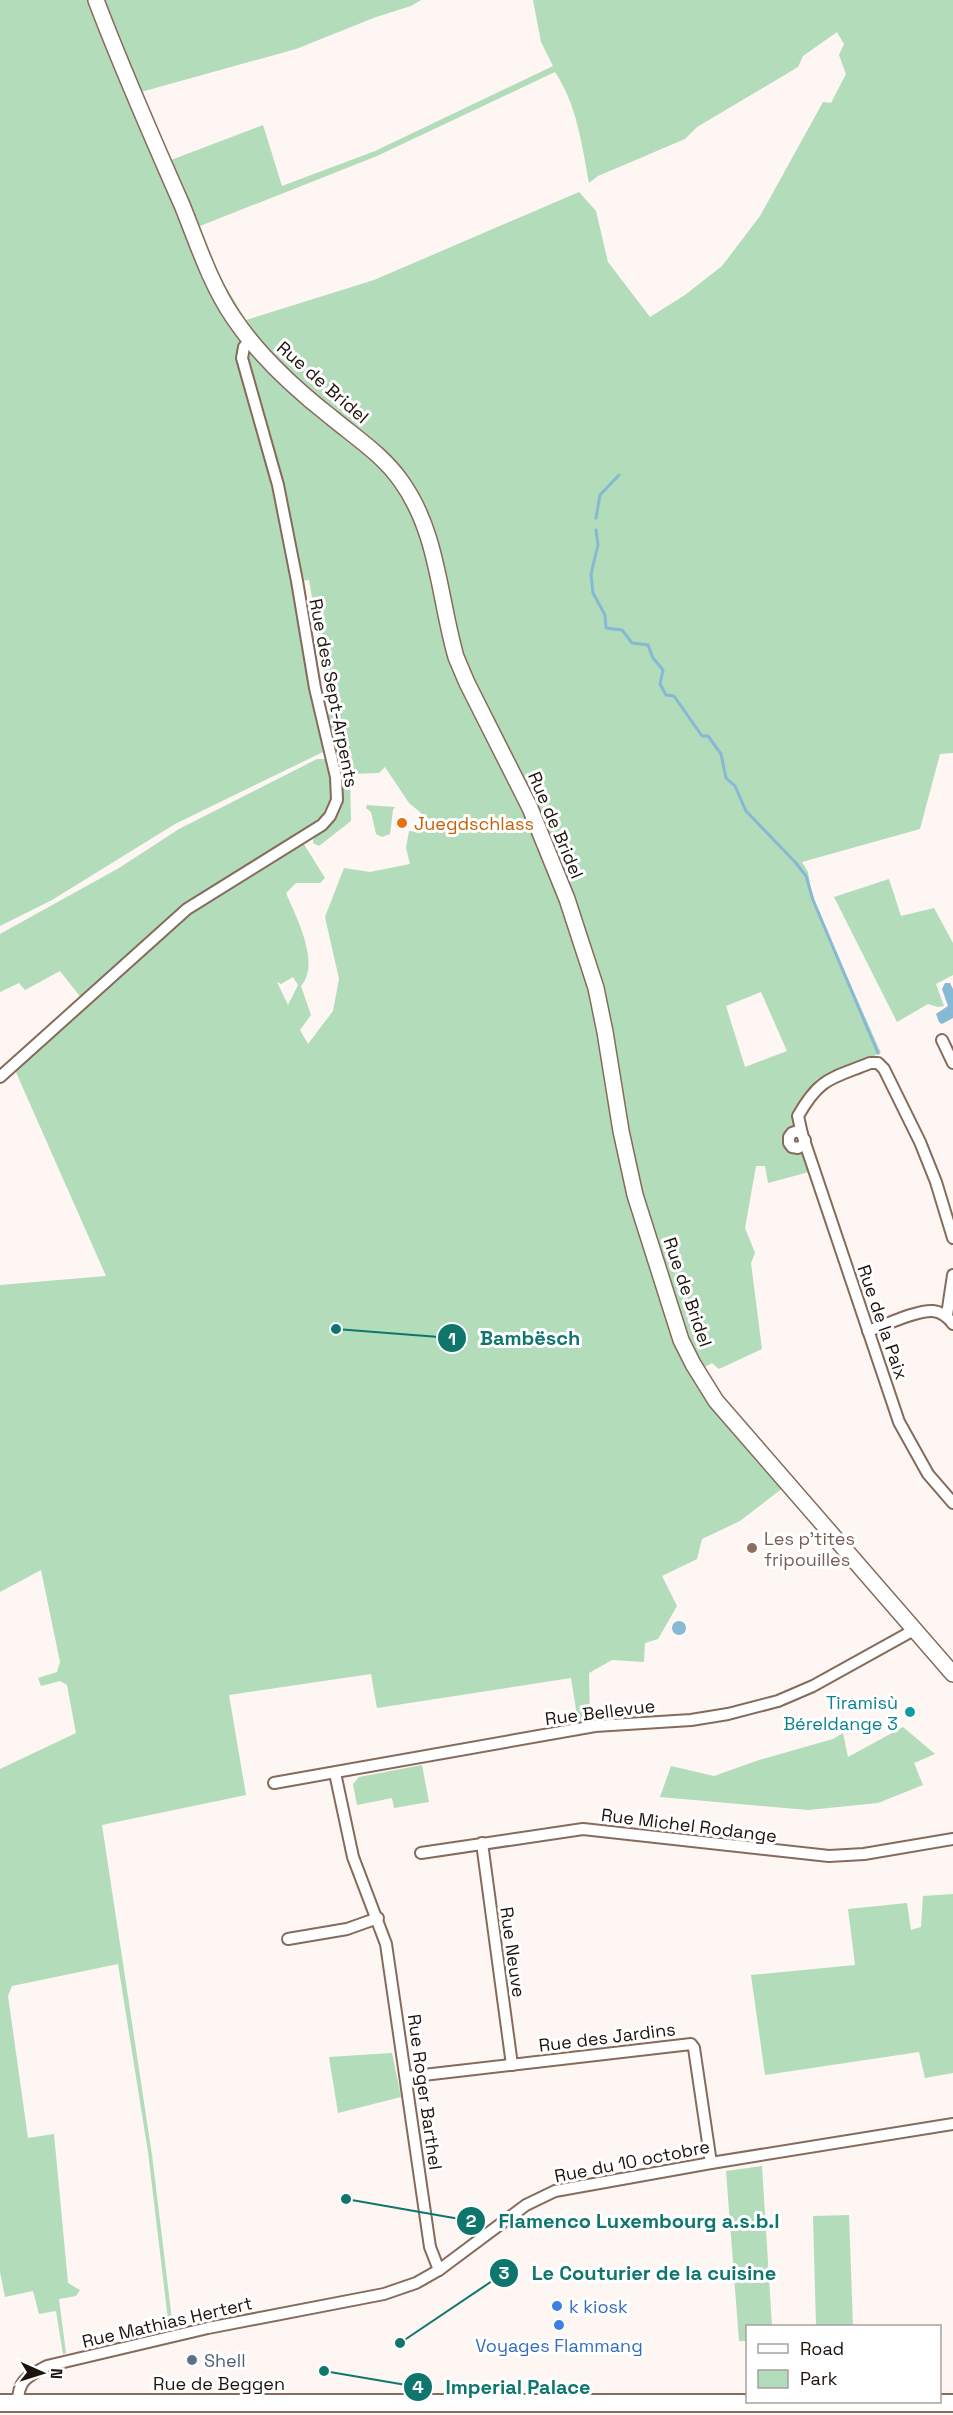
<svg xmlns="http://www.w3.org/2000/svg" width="953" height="2415" font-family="'Space Grotesk',sans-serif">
	<rect width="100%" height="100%" fill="#fdf6f3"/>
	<g fill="#b2dcba" fill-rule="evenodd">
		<path d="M0 0H421L411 6 376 17 296 49 141 92 171 160 263 125 282 186 375 151 553 66 541 42 533 0H953V753L940 754 920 829 802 862 808 872 813 900 881 1053 817 1079 792 1115 795 1126 785 1133C781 1147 789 1154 802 1154L809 1172 768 1183 765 1166H756L745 1228 755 1253 751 1263 762 1349 719 1369 712 1363 691 1374 784 1487 740 1521 702 1539 697 1559 662 1576 677 1606 658 1639 645 1643 644 1662 612 1660 589 1673 590 1719 578 1722 571 1678 377 1708 371 1674 229 1695 246 1795 102 1825 152 2155 173 2328H169L148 2152 118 1964 12 1986 8 1996 28 2138 54 2134 68 2283 80 2290 76 2296 59 2299 66 2353 63 2354 56 2311 39 2314 33 2291 5 2297 0 2272V1769L76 1733 67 1685 60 1681 41 1686 38 1678 57 1672 60 1662 41 1570 0 1592V1285L106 1276 15 1070 0 1081V1069L71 1008 70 1006 76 1000 78 1002 82 999 60 971 25 990 19 983 0 992V934L119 868 179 829 317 759H327L323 752 175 824 52 900 0 926ZM837 32 844 44 839 55 846 74 831 103 823 102 760 216 722 266 685 295 650 317 608 262 596 211 579 192 374 280 246 320 221 279 200 226 377 156 555 72C577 105 582 145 589 183L598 176 685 139 697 127 798 67 803 56ZM309 580 332 712 322 716 298 581ZM385 767 409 803 421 813 418 832 409 831 406 848 410 864 370 872 344 868 325 917 339 979 333 1011 308 1044 300 1030 311 1015 301 986C321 963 296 917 286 893L296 883H320L325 878 302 841 314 835 313 843 319 846 351 821 350 774 379 773ZM293 977 298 985 288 1005 277 982 281 984ZM761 992 787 1051 745 1067 726 1006Z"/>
		<path d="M367 805 395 807 393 810 390 834 382 837 376 834 371 812 366 808Z"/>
		<path d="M889 879 901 916 934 908 953 943V975L936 984 944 1006 938 1007 928 1004 897 1022 834 897Z"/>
		<path d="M903 1727 935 1754 914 1763 923 1785 878 1803 808 1810 660 1797 671 1766 714 1776 759 1760 833 1739 843 1733 848 1757Z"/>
		<path d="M422 1765 429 1802 394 1808 392 1798 357 1805 353 1784 359 1777Z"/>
		<path d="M953 1894V2073L925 2078 919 2052 765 2075 751 1975 855 1965 848 1909 907 1903 911 1930 921 1927 923 1896Z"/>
		<path d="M392 2053 401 2097 338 2113 329 2057Z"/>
		<path d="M762 2166 772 2326H748L747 2341H739L726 2171Z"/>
		<path d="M849 2215 853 2326H816L813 2216Z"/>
	</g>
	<g fill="#87b8d4">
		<path d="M945 983H950L953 989V1018L942 1024 939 1022 936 1014 948 1006 942 989Z"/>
		<circle cx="679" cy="1628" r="7"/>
	</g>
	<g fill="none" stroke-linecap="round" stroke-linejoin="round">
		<g stroke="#87b8d4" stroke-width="3">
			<path d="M596 518 600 495 619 475"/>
			<path d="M596 530 598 545 591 574 593 593 605 615 606 628 622 630 632 643 648 645 653 658 663 670 660 684 666 695 674 696 702 736H708L721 754 726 778 735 786 746 811 796 863 806 876 813 900 878 1053"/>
		</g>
		<g stroke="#866b5b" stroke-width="14">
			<g id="street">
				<path d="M942 1040 953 1063"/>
				<path d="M0 1077 187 909 322 825 330 816 337 800 336 777 315 688 297 581 278 485 242 358 244 347 249 341"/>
				<path d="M802 1134 798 1131 792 1133 789 1137V1143L792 1147 798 1148 803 1145 805 1140"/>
				<path d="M953 1238 936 1182 920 1142 884 1069 878 1063H870C831 1079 820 1077 798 1116L802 1134 899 1422 928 1474 953 1503"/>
				<path d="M947 1315 953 1275"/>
				<path d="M868 1331C886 1325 916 1310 933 1311 942 1312 948 1317 953 1324"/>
				<path d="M335 1773 353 1857 386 1944 430 2247 439 2270"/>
				<path d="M274 1783 595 1726 691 1720 728 1714 778 1701 813 1686 914 1630"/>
				<path d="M482 1843 512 2065"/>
				<path d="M421 1853 583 1829 829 1856 864 1854 953 1839"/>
				<path d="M288 1939 347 1929 378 1918"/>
				<path d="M406 2077 691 2044 694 2048 711 2163"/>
				<path d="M18 2402C18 2379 29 2376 47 2366L208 2328 384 2294 416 2283 439 2270 526 2205 555 2191 711 2163 953 2124"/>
			</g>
		</g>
		<g stroke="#866b5b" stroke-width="18">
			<path id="secondary" d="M96 0C122 69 152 137 182 205 197 242 210 283 233 317 259 356 294 388 331 417 355 437 383 455 401 481 438 532 439 598 456 657L467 683 530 808 567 899 596 988 605 1032 621 1131 635 1195 681 1340 693 1364 716 1401 953 1674"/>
		</g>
		<g stroke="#866b5b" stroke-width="20">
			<path id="primary" d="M0 2403H953"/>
		</g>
		<use href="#street" stroke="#fff" stroke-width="10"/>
		<use href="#secondary" stroke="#fff" stroke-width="15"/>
		<use href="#primary" stroke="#fff" stroke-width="16"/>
	</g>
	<circle fill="#e8710a" stroke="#fff" stroke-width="2" cx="402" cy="823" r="6"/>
	<circle fill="#8d6e63" stroke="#fff" stroke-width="2" cx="752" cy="1548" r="6"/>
	<circle fill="#0f9aa8" stroke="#fff" stroke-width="2" cx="910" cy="1712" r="6"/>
	<g fill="#3f7fe0" stroke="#fff" stroke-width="2">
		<circle cx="557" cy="2306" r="6"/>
		<circle cx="559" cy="2325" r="6"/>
	</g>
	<circle fill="#5c6f8a" stroke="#fff" stroke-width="2" cx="192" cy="2360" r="6"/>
	<g text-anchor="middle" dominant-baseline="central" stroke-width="6" stroke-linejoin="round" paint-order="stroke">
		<g font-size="18" fill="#1e140e" stroke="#fff">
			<text transform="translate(323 382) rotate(41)">Rue de Bridel</text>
			<text transform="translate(334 693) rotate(79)">Rue des Sept-Arpents</text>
			<text transform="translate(556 825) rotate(67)">Rue de Bridel</text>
			<text transform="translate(688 1292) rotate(71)">Rue de Bridel</text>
			<text transform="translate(883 1322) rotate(71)">Rue de la Paix</text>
			<text transform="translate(600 1712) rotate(-7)">Rue Bellevue</text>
			<text transform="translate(689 1825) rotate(7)">Rue Michel Rodange</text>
			<text transform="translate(513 1952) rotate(82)">Rue Neuve</text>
			<text transform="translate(607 2037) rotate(-7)">Rue des Jardins</text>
			<text transform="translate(425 2092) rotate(82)">Rue Roger Barthel</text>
			<text transform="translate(632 2161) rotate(-11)">Rue du 10 octobre</text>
			<text transform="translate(167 2322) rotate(-13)">Rue Mathias Hertert</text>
			<text x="219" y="2383">Rue de Beggen</text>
		</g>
		<g font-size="18" fill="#c56008" stroke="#fff" text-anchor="start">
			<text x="414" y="823">Juegdschlass</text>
		</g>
		<g font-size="18" fill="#785e54" stroke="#fff" text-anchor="start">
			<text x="764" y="1538">Les p'tites<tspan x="764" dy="21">fripouilles</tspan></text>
		</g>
		<g font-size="18" fill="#0d838f" stroke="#fff" text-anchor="end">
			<text x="898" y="1702">Tiramisù<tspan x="898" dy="21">Béreldange 3</tspan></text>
		</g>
		<g font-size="18" fill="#366cbe" stroke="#fff" text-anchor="start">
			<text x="569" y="2306">k kiosk</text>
			<text x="559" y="2345" text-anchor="middle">Voyages Flammang</text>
		</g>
		<g font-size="18" fill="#4e5e75" stroke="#fff" text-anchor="start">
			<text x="204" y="2360">Shell</text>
		</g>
	</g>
	<path fill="none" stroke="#0f766e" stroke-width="2" d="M336 1329L452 1338M346 2199L471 2221M400 2343L504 2273M324 2371L418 2387"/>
	<g fill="#0f766e" stroke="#fff" stroke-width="2">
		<circle cx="336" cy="1329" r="6"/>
		<circle cx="346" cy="2199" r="6"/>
		<circle cx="400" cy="2343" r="6"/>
		<circle cx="324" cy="2371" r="6"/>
		<circle cx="452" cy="1338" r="15"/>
		<circle cx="471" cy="2221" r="15"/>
		<circle cx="504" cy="2273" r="15"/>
		<circle cx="418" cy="2387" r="15"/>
	</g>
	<g font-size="18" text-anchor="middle" font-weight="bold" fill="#fff">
		<text x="452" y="1345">1</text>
		<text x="471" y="2227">2</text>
		<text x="504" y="2279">3</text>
		<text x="418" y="2393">4</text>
	</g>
	<g font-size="20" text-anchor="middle" font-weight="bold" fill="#0f766e" stroke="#fff" stroke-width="6" stroke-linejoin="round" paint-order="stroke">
		<text x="530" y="1345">Bambësch</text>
		<text x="639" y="2228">Flamenco Luxembourg a.s.b.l</text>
		<text x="654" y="2280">Le Couturier de la cuisine</text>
		<text x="518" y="2394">Imperial Palace</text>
	</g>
	<rect x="746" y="2325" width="195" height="78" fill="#ffffff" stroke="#a5a19f" stroke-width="1.5"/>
	<rect x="758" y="2344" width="30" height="9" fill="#ffffff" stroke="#a5a19f" stroke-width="1.5"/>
	<text x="800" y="2355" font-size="18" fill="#1e140e">Road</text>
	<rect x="758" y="2370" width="30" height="18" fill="#b2dcba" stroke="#a5a19f" stroke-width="1.5"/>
	<text x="800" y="2385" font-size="18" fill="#1e140e">Park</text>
	<g transform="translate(42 2373) rotate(93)" stroke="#ffffff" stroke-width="4.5" paint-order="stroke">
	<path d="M0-4.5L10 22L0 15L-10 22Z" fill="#1e140e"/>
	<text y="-9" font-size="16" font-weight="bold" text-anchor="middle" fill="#1e140e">N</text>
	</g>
</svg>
